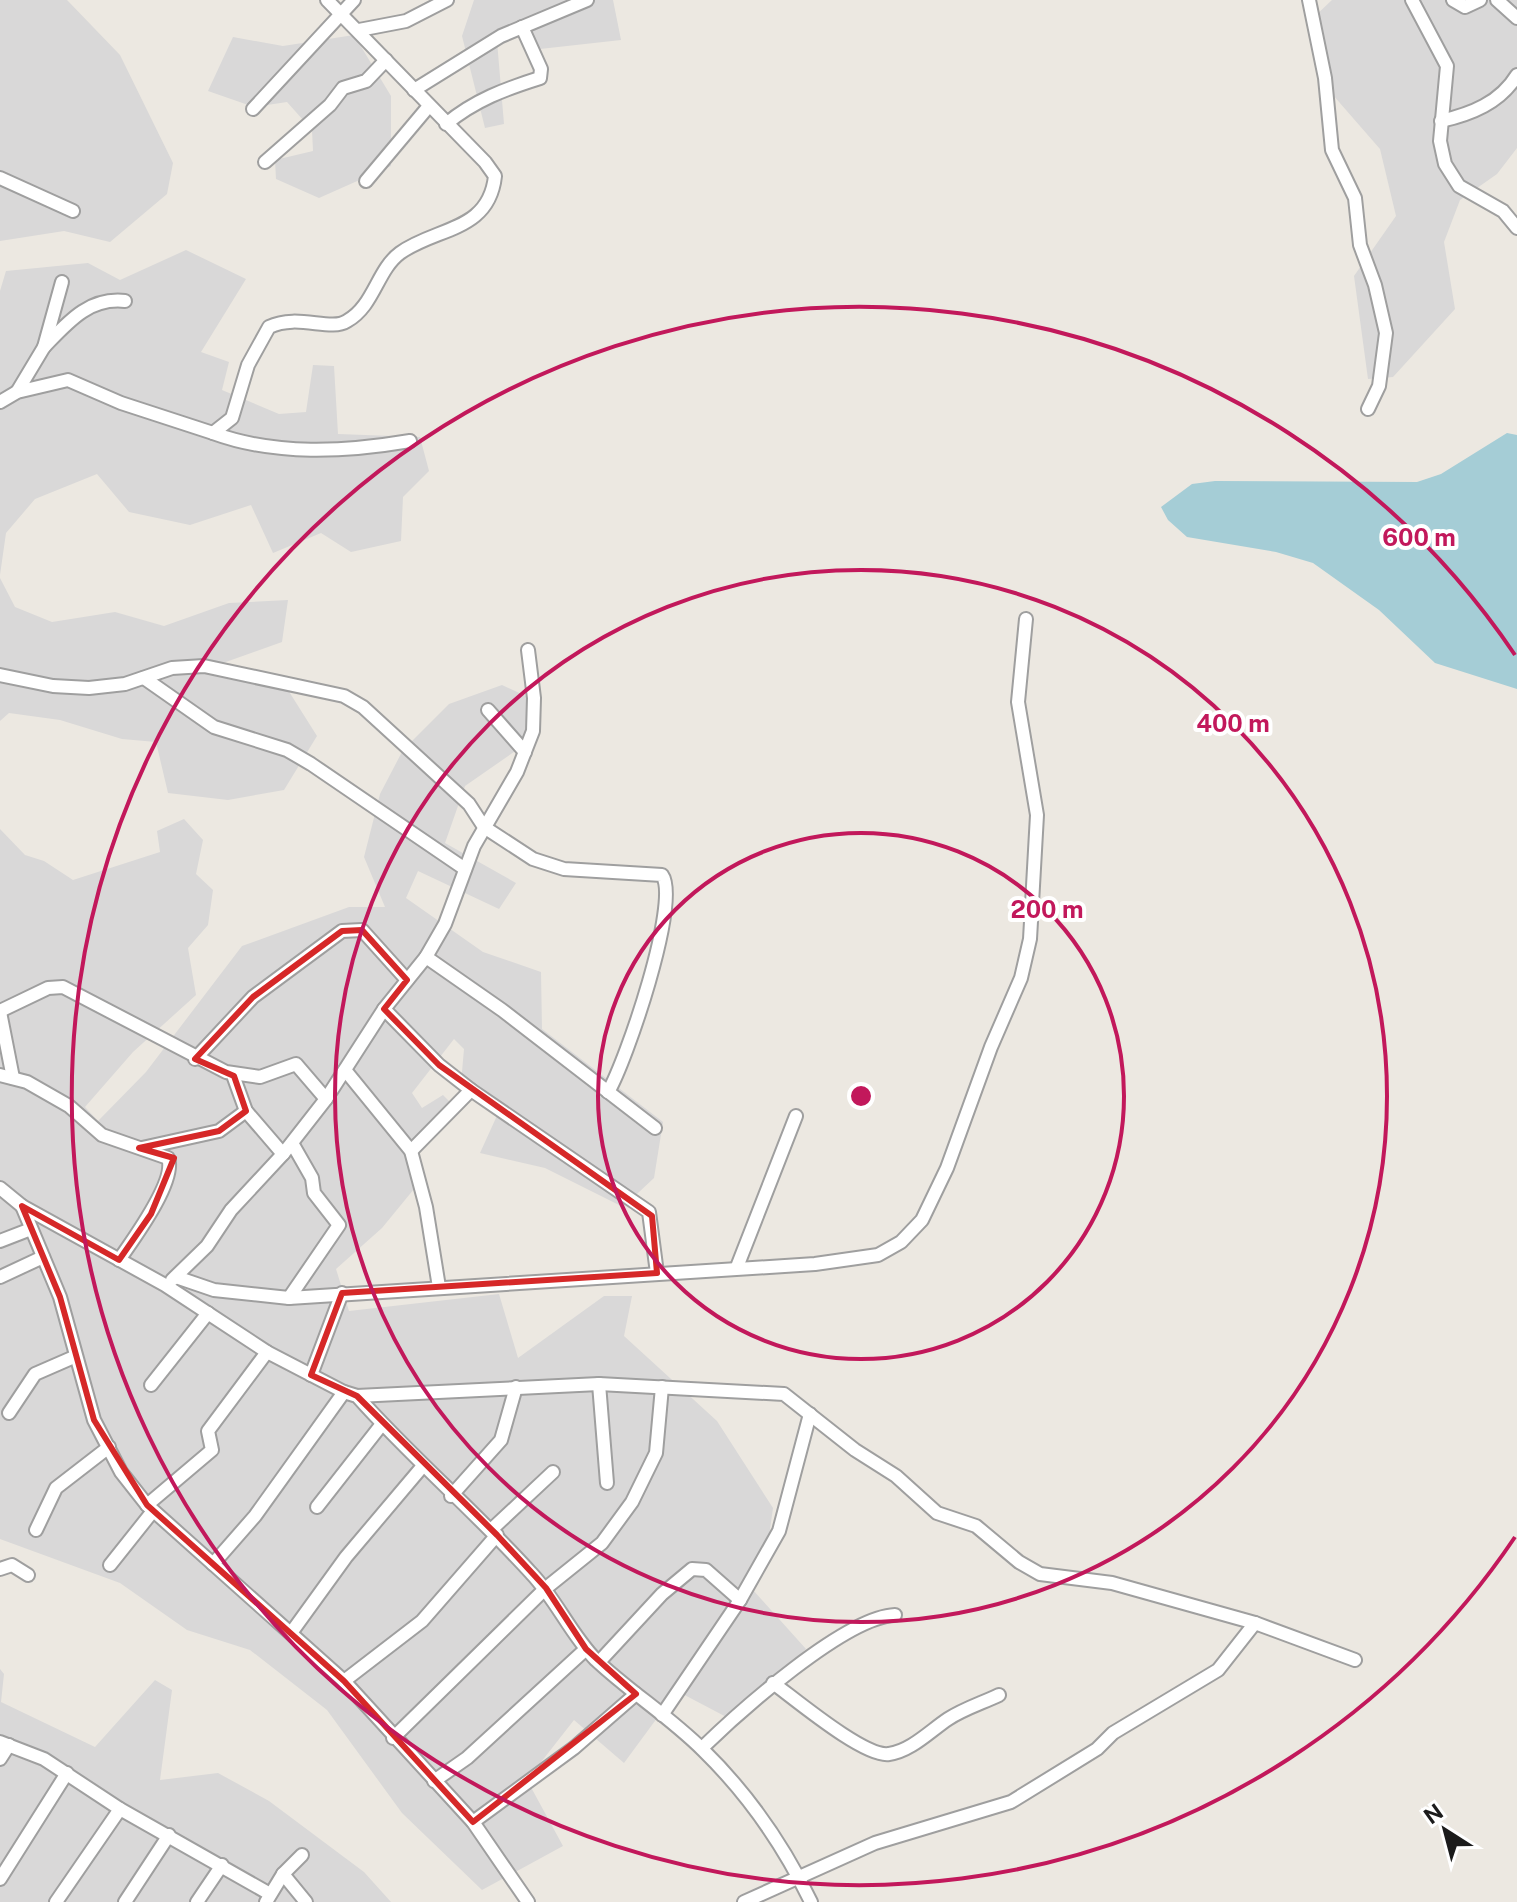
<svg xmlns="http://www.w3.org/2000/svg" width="1517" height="1902" font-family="'Public Sans',sans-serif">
	<rect width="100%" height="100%" fill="#ece8e1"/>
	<g fill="#d9d8d8">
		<path d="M0 0H67L120 55 173 163 167 194 110 242 64 231 0 241Z"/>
		<path d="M474 0H613L621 40 540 49 523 27 497 41 504 124 485 128 462 36Z"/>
		<path d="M1332 0H1517V148L1497 174 1460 200 1444 242 1455 309 1393 377 1368 379 1354 276 1396 216 1380 149 1326 87 1312 19Z"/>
		<path d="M354 35 391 96V166L319 198 276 179 275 160 313 151 312 130 287 102 254 107 208 91 233 37 283 46Z"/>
		<path d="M186 250 246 279 201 352 229 362 222 390 279 414 306 412 313 365 334 366 338 434 420 437 429 471 403 497 401 541 351 552 321 533 273 553 251 505 190 525 129 512 97 474 35 499 6 533 0 575V291L6 271 88 263 120 280Z"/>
		<path d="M0 578 15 607 52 622 115 612 164 626 229 603 288 600 282 642 223 663 224 675 288 690 317 736 284 790 228 800 168 793 156 742 122 739 60 720 9 713 0 721Z"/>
		<path d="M502 685 528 697 524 745 465 786 445 843 516 883 499 909 418 871 406 898 483 952 541 972 542 1029 663 1122 654 1178 623 1207 545 1168 480 1153 500 1109 461 1083 464 1049 454 1039 412 1093 422 1108 443 1095 453 1105 415 1144 414 1189 382 1228 336 1269 349 1311 499 1294 518 1358 604 1296H632L624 1336 717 1421 773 1508 767 1551 753 1590 806 1649 732 1720 677 1691 624 1763 574 1720 527 1780 563 1846 482 1890 402 1813 327 1710 250 1650 187 1630 120 1583 0 1539V829L25 855 44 861 73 880 160 852 157 831 184 819 203 840 196 874 213 890 208 925 188 948 196 995 133 1052 85 1107 98 1121 146 1072 242 946 349 907H385L364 857 380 794 403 750 449 704Z"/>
		<path d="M0 1669 4 1674 1 1702 95 1747 155 1680 172 1690 160 1780 218 1773 269 1801 364 1872 391 1902H0Z"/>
	</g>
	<path fill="#a5cdd6" d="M1507 433 1517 435V689L1435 663 1379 610 1313 563 1276 552 1187 537 1168 520 1161 507 1192 484 1215 481 1417 482 1441 474Z"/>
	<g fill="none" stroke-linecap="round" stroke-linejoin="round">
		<g stroke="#9f9f9f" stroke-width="16">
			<g id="minor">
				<path d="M1309 0 1325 78 1332 150 1355 198 1360 245 1375 285 1386 333 1379 386 1368 409"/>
				<path d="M1412 0 1447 66 1440 141 1445 164 1459 186 1503 211 1517 228"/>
				<path d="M1453 0 1465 7 1480 0"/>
				<path d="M1497 0 1517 18"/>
				<path d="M359 30 406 21 447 0"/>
				<path d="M414 90 501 36 587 0"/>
				<path d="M253 109 354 0"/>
				<path d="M1441 121C1471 114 1500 103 1517 75"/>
				<path d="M446 124C475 100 505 89 540 78L541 69 522 27"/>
				<path d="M265 162 330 105 343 88 366 81 386 60"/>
				<path d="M0 178 73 211"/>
				<path d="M366 181 429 106"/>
				<path d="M44 347C68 322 89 297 125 301"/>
				<path d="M17 392 44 347 62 282"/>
				<path d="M0 402 17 392 68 380 121 403 213 433 232 418 248 365 269 327C298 313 330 332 347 321 374 306 377 270 400 253 436 227 489 232 495 176L485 162 327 0"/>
				<path d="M213 433C276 456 345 452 410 441"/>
				<path d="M0 675 53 686 89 688 125 684 172 668 204 666 344 696 363 707 469 804 484 827 533 859 564 869 662 875C681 901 626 1062 608 1092"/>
				<path d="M144 678 214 727 287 750 311 764 465 869"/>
				<path d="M488 710 525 752"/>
				<path d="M426 957 502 1010 655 1128"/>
				<path d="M384 1009 439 1065 471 1090 649 1212 657 1273"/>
				<path d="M0 1011 48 988 63 987 226 1072 260 1077 296 1064 326 1099"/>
				<path d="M0 1012 13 1078"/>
				<path d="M195 1059 253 997 342 931 362 930 407 980"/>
				<path d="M345 1070 411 1151 426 1207 439 1287"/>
				<path d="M0 1075 27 1082 69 1106 102 1135 168 1158C177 1181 132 1241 119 1260"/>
				<path d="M233 1075 246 1111 283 1154"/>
				<path d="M142 1148 219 1131 246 1111"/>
				<path d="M411 1151 471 1090"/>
				<path d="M0 1188 22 1206 165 1285 267 1352 344 1392 357 1396C412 1458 475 1511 531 1573 556 1599 571 1635 596 1660 630 1692 670 1717 703 1750 749 1795 783 1844 811 1902"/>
				<path d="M22 1206 60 1297 94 1420 121 1472 147 1505 344 1681 473 1822 528 1902"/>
				<path d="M0 1241 31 1229"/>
				<path d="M737 1267 796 1116"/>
				<path d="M0 1277 43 1257"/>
				<path d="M176 1277 214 1290 289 1298 815 1264 878 1255 901 1242 922 1220 947 1168 991 1047 1021 978 1030 939 1037 815 1018 702 1026 619"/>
				<path d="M172 1280 207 1246 231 1210 283 1154 326 1099 384 1009 426 957 445 924 474 846 517 772 533 731 534 698 528 650"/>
				<path d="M289 1298 339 1225 314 1193 312 1178 292 1143"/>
				<path d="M311 1375 342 1293"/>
				<path d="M599 1384 607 1483"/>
				<path d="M151 1385 208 1313"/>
				<path d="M357 1396 599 1384 784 1394 855 1450 896 1476 937 1513 976 1526 1019 1562 1040 1574 1112 1583 1255 1623 1355 1660"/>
				<path d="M9 1413 35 1374 74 1357"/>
				<path d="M451 1496 501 1440 516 1387"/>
				<path d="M147 1505 212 1450 208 1431 267 1352"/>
				<path d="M317 1507 382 1424"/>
				<path d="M36 1530 56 1488 109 1447"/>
				<path d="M491 1530 553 1472"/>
				<path d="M213 1564 255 1516 344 1392"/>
				<path d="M110 1565 153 1511"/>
				<path d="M0 1569 12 1565 28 1575"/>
				<path d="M291 1633 346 1557 422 1467"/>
				<path d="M599 1662 662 1594 692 1569 706 1570 740 1600"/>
				<path d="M344 1681 422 1621 497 1535"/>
				<path d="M773 1683C795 1699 865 1758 889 1754 911 1751 930 1731 948 1719 963 1709 982 1703 999 1695"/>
				<path d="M662 1715 740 1600 779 1531 810 1414"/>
				<path d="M393 1738 546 1588 602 1543 632 1502 656 1453 662 1387"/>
				<path d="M0 1742 44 1759 120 1809 270 1894"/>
				<path d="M702 1748C739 1712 845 1617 895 1615"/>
				<path d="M0 1759 9 1745"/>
				<path d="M434 1781 467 1758 586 1649"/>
				<path d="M473 1822 574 1748 636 1694"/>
				<path d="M283 1874 306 1902"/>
				<path d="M0 1879 67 1773"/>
				<path d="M56 1902 120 1809"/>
				<path d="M125 1902 169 1835"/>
				<path d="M197 1902 222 1865"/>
				<path d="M266 1902 283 1874 302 1855"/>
				<path d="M744 1902 875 1843 1011 1802 1097 1749 1113 1733 1218 1670 1255 1623"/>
			</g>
		</g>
		<use href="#minor" stroke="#fff" stroke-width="12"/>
	</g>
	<path fill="none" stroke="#d62828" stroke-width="6" stroke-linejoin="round" d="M362 930 407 980 384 1009 439 1065 652 1216 657 1273 342 1293 311 1375 357 1396 497 1535 546 1588 586 1649 636 1694 473 1822 344 1681 147 1505 94 1420 60 1297 22 1206 119 1260 151 1214 174 1158 139 1148 219 1131 246 1111 234 1076 195 1059 253 997 342 931Z"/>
	<g fill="none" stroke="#c2185b" stroke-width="4">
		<circle cx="861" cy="1096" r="263"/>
		<circle cx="861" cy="1096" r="526"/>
		<path d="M1515 1537A789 789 0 1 1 1515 655"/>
	</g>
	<circle cx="861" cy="1096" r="12" fill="#c2185b" stroke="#fff" stroke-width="4"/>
	<g font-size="24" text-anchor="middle" font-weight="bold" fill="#c2185b" stroke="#fff" stroke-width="8" stroke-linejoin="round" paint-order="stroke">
		<text x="1419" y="546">600 m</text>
		<text x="1233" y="732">400 m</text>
		<text x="1047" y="918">200 m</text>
	</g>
	<g transform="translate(1445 1830) rotate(324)" stroke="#ffffff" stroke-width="6" paint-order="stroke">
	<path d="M0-6L14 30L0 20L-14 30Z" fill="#1b1b1b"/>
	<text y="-12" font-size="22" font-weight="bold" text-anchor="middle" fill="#1b1b1b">N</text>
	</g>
</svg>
